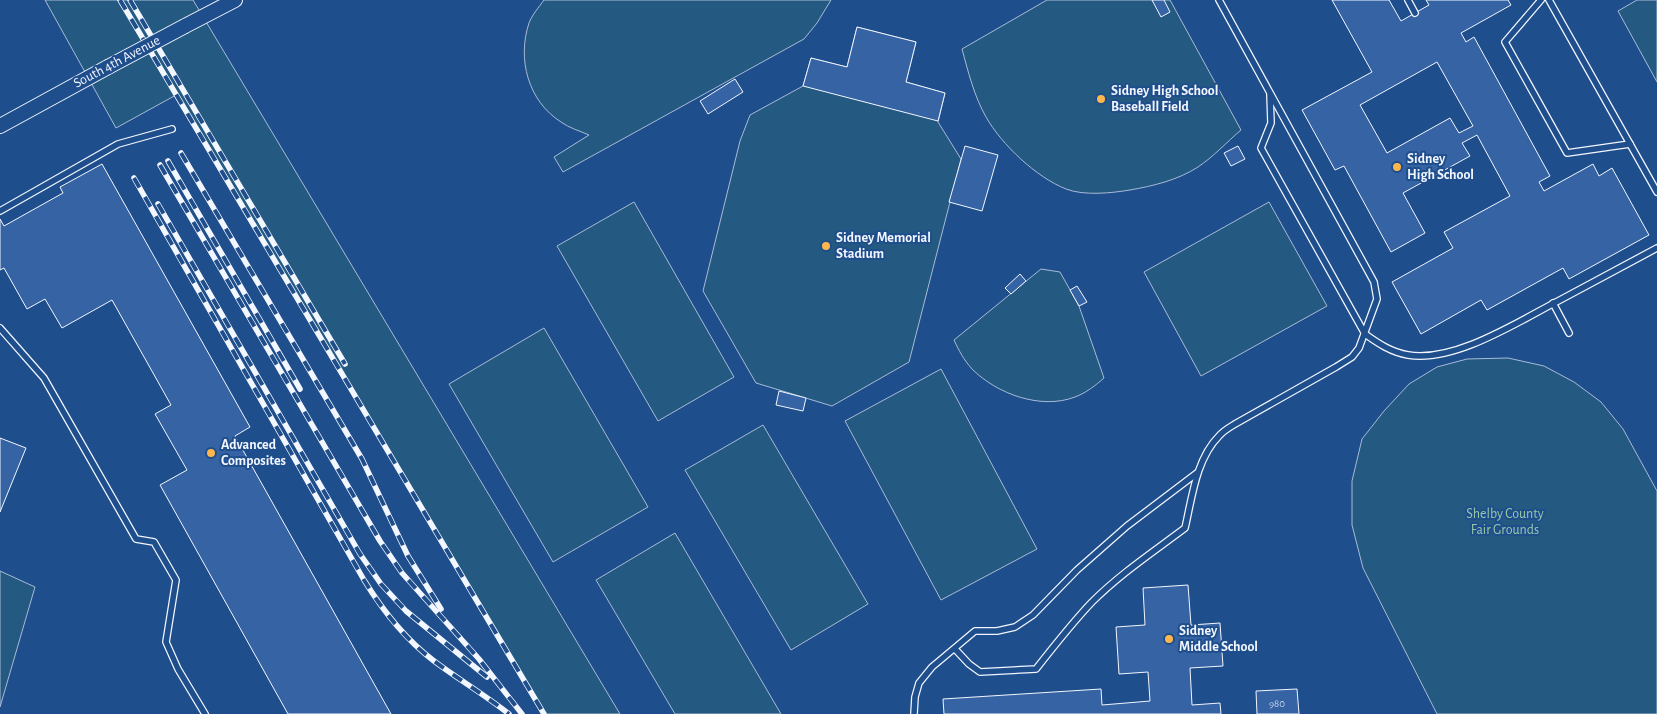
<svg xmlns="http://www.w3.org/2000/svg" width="1657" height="714" font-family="'Alegreya Sans',sans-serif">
	<rect width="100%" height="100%" fill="#1f4e8c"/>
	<g fill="#245a82" stroke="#a8bbd7">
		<path d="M45 0H193L620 714H544L176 95 116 128Z"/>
		<path d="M544 0H831L817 23 804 39 563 172 554 157 589 135C580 131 569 128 561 122 528 101 517 59 529 23 532 15 539 7 544 0Z"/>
		<path d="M1047 0H1170L1241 130C1227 142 1213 157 1198 167 1178 180 1153 186 1130 190 1112 193 1084 196 1066 189 1036 177 1002 145 986 117 974 96 968 71 962 49Z"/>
		<path d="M1637 0H1657V82L1618 11Z"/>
		<path d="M857 27 916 42 906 82 945 93 938 122 961 159 909 362 832 406 756 383 703 291 740 141 750 115 803 86 811 58 847 67Z"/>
		<path d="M634 202 734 377 658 421 557 246Z"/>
		<path d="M1269 202 1327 306 1201 376 1144 272Z"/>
		<path d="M1041 269 1060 272 1079 306 1104 378C1096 385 1086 393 1075 397 1041 410 997 394 972 369 964 360 959 351 954 340Z"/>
		<path d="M544 328 648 507 553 562 449 384Z"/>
		<path d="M1508 358 1544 366 1574 382 1601 402 1623 429 1657 491V714H1437L1363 568 1352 525V481L1362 439 1384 411 1409 384 1437 367 1467 359Z"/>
		<path d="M941 369 1037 549 941 600 845 421Z"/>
		<path d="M763 425 868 604 791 650 685 470Z"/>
		<path d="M675 533 781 714H675L596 580Z"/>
		<path d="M0 571 35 587 0 707Z"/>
	</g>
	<g fill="#3563a3" stroke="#f2f6ff" fill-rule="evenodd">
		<path d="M1152 0H1164L1170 12 1161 17Z"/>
		<path d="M1332 0H1389L1401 21 1429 5 1426 0H1508L1511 5 1461 33 1466 42 1474 37 1550 176 1539 182 1544 191 1593 164 1599 176 1612 168 1649 235 1569 279 1563 268 1487 310 1481 300 1421 334 1392 282 1453 248 1444 232 1510 196 1477 135 1462 143 1470 156 1403 193 1425 233 1391 252 1344 166 1335 170 1302 110 1372 72ZM1437 62 1473 126 1459 133 1450 118 1387 153 1360 105Z"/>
		<path d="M857 27 916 42 906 82 945 93 938 121 803 86 811 58 847 67Z"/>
		<path d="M735 79 743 92 708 114 700 101Z"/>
		<path d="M965 146 998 155 982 211 949 202Z"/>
		<path d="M1238 146 1245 159 1231 166 1224 153Z"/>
		<path d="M102 164 250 427 235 436 391 714H288L160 485 187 470 155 414 171 405 112 300 62 328 45 299 27 309 4 268 0 270V219L4 226 63 193 60 187Z"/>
		<path d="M1020 274 1026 281 1011 294 1005 288Z"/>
		<path d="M1077 286 1087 302 1079 306 1070 290Z"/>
		<path d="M779 391 806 398 803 411 776 405Z"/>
		<path d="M0 438 26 448 0 512Z"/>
		<path d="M1188 585 1191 625 1220 623 1223 666 1190 668 1192 705 1220 703 1221 714H944L943 699 1101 689 1102 705 1150 701 1148 672 1119 674 1116 627 1145 625 1143 588Z"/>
		<path d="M1297 689 1299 714H1257L1256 691Z"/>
	</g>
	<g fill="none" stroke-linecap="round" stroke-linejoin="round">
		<g stroke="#f2f6ff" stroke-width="8">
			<g id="service">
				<path d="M1408 0 1415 13"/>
				<path d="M1541 0 1505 42 1567 153 1630 144"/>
				<path d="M1549 0 1657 192"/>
				<path d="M1270 95 1271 123 1261 148 1365 334C1379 344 1391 352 1408 355 1455 363 1519 321 1560 300 1592 283 1625 265 1657 248"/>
				<path d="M0 211 118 144 172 129"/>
				<path d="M1553 303 1569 333"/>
				<path d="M0 328 44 378 136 539 154 542 176 580 166 642 178 669 205 714"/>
				<path d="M955 649 969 664 980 672 1036 669C1054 646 1072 623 1092 602 1120 574 1153 552 1185 528 1192 498 1196 459 1219 436 1223 431 1230 427 1235 424L1336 367 1352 357 1359 348 1377 299 1374 282 1219 0"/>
				<path d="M914 714 915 697 919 683 932 667 975 631H997L1015 627 1033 615 1077 570 1127 526 1197 473"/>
			</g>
		</g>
		<g stroke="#f2f6ff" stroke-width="16">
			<g id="tertiary">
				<path d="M185 26 235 0"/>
				<path d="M0 126 108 67"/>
			</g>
		</g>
		<use href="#service" stroke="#1f4e8c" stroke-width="5.5"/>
		<use href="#tertiary" stroke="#1f4e8c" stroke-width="14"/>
		<g stroke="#f2f6ff" stroke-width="5.5">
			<g id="rail">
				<path d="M120 0 544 714"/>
				<path d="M130 0 345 364"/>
				<path d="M181 153 362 459 408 556 441 609"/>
				<path d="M168 161 300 389"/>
				<path d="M160 165 380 541 402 573 479 659 522 714"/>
				<path d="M134 178 364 580C383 611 405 639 434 661 458 679 485 695 509 714"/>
				<path d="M158 204 360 554 381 584 406 611 487 677"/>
			</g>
		</g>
		<use href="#rail" stroke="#1f4e8c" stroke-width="4" stroke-dasharray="11" stroke-linecap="butt"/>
		<g stroke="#f2f6ff" stroke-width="16" stroke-linecap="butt">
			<path id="tertiary-bridge" d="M108 67 185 26"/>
		</g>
		<use href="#tertiary-bridge" stroke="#1f4e8c" stroke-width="14"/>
	</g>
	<g fill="#ffb74d" stroke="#1f4e8c" stroke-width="2">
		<circle cx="1101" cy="99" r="5"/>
		<circle cx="1397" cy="167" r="5"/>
		<circle cx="826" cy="246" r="5"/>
		<circle cx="211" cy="453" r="5"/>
		<circle cx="1169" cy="639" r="5"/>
	</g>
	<g text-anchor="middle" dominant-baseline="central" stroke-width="4" stroke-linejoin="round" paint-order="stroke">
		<g font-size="11" fill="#c3d1e8">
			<text x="1277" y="703">980</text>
		</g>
		<g font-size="14" fill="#f2f6ff" stroke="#1f4e8c">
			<text transform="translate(117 62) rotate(-28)">South 4th Avenue</text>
		</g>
		<g font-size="14" font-weight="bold" fill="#f2f6ff" stroke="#1f4e8c" text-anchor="start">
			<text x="1111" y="91">Sidney High School<tspan x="1111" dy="16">Baseball Field</tspan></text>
			<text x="1407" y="159">Sidney<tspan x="1407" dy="16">High School</tspan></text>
			<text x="836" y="238">Sidney Memorial<tspan x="836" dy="16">Stadium</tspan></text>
			<text x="221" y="445">Advanced<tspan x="221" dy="16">Composites</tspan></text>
			<text x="1179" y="631">Sidney<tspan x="1179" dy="16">Middle School</tspan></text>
		</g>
		<g font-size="14" fill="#97c8a6" stroke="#1f4e8c">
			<text x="1505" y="514">Shelby County<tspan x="1505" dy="16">Fair Grounds</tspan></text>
		</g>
	</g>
</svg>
